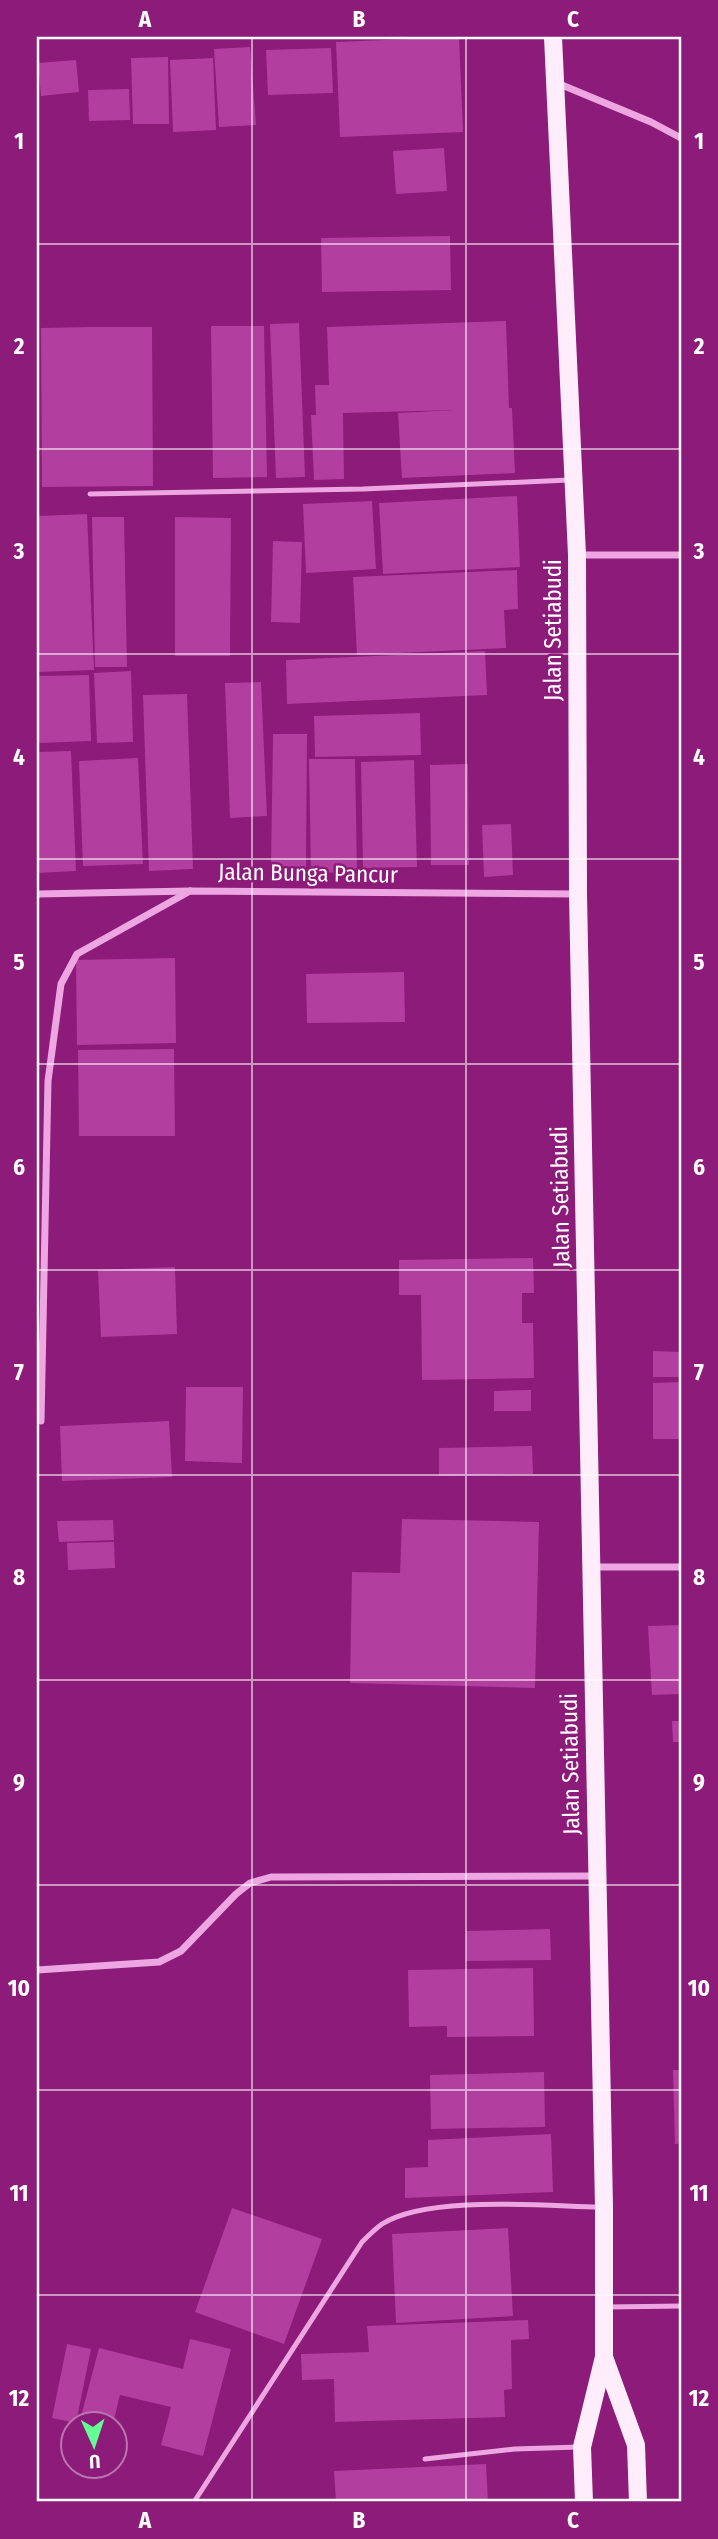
<svg xmlns="http://www.w3.org/2000/svg" width="718" height="2539" font-family="'Fira Sans Condensed',sans-serif">
	<rect width="100%" height="100%" fill="#8c1b79"/>
	<g fill="#b23ea0">
		<path d="M459 37 463 132 340 137 336 42Z"/>
		<path d="M250 47 256 125 219 127 214 49Z"/>
		<path d="M331 48 333 93 268 95 266 50Z"/>
		<path d="M168 57 169 124H133L131 58Z"/>
		<path d="M213 58 216 130 173 132 170 60Z"/>
		<path d="M76 60 79 92 41 96 38 63Z"/>
		<path d="M129 89 130 120 89 121 88 90Z"/>
		<path d="M444 148 447 191 396 194 393 151Z"/>
		<path d="M450 236 451 290 322 292 321 238Z"/>
		<path d="M506 321 509 408H512L515 473 402 478 398 413 455 410 343 413 344 479 314 480 311 415H316L315 385H329L327 327Z"/>
		<path d="M299 323 305 477 276 478 270 324Z"/>
		<path d="M211 326H264L267 477 213 478Z"/>
		<path d="M90 327H152L153 486 42 487 41 328Z"/>
		<path d="M517 496 520 567 383 574 379 503Z"/>
		<path d="M372 501 376 569 306 573 303 504Z"/>
		<path d="M87 514 94 670 37 672V516Z"/>
		<path d="M92 517H124L127 667H95Z"/>
		<path d="M175 517 231 518 230 656H175Z"/>
		<path d="M273 541 302 542 300 623 271 622Z"/>
		<path d="M517 570 518 609 504 610 506 648 357 655 353 577Z"/>
		<path d="M485 651 487 695 287 704 286 660Z"/>
		<path d="M131 671 133 742 97 743 94 673Z"/>
		<path d="M89 675 91 741 39 743V725H37V719H39L38 676Z"/>
		<path d="M261 682 267 816 230 818 225 683Z"/>
		<path d="M187 694 193 869 149 871 143 695Z"/>
		<path d="M420 713 421 755 315 757 314 716Z"/>
		<path d="M273 734H307L306 868 271 867Z"/>
		<path d="M71 751 76 871 37 873V752Z"/>
		<path d="M138 758 143 864 83 866 79 761Z"/>
		<path d="M309 759H355L357 872 311 873Z"/>
		<path d="M414 760 417 867 363 868 361 762Z"/>
		<path d="M468 764 469 865H431L430 765Z"/>
		<path d="M511 824 513 875 484 877 482 825Z"/>
		<path d="M175 958 176 1043 77 1045 76 960Z"/>
		<path d="M404 972 405 1022 307 1023 306 974Z"/>
		<path d="M174 1049 175 1136H79L78 1050Z"/>
		<path d="M533 1258 534 1293H522V1323H533L534 1378 422 1380 421 1295H399V1260Z"/>
		<path d="M175 1267 177 1334 101 1337 98 1270Z"/>
		<path d="M653 1351 681 1352V1377H653Z"/>
		<path d="M681 1382V1439H653V1383Z"/>
		<path d="M186 1387H243L242 1463 185 1461Z"/>
		<path d="M531 1390V1411H494V1391Z"/>
		<path d="M169 1421 172 1477 62 1481 60 1426Z"/>
		<path d="M532 1446 533 1474 439 1476V1448Z"/>
		<path d="M402 1519 539 1522 535 1688 350 1683 352 1572 400 1573Z"/>
		<path d="M113 1520 114 1540 59 1542 57 1521Z"/>
		<path d="M114 1542 115 1568 68 1570 67 1543Z"/>
		<path d="M681 1625V1694L652 1695 648 1626Z"/>
		<path d="M672 1721H681V1742H673Z"/>
		<path d="M550 1929 551 1960 466 1961V1931Z"/>
		<path d="M533 1968 534 2036 447 2037V2026L409 2027 408 1970Z"/>
		<path d="M673 2070H681V2143L675 2144Z"/>
		<path d="M544 2072 545 2127 431 2129 430 2075Z"/>
		<path d="M551 2134 553 2192 405 2198V2168L428 2167V2140Z"/>
		<path d="M232 2208 322 2239 284 2344 195 2312Z"/>
		<path d="M508 2228 513 2316 396 2323 392 2234Z"/>
		<path d="M528 2320 529 2339 511 2340 512 2389 504 2390 505 2417 335 2422 334 2379 302 2380 301 2354 369 2352 367 2326Z"/>
		<path d="M190 2339 231 2349 203 2456 161 2445 171 2407 120 2395 113 2424H79L99 2348 183 2369Z"/>
		<path d="M67 2344 91 2349 76 2423 52 2418Z"/>
		<path d="M486 2464 488 2502H336L334 2471Z"/>
	</g>
	<g fill="none" stroke-linecap="round" stroke-linejoin="round">
		<g stroke="#eda6e2" stroke-width="5">
			<path d="M90 494 363 489 569 480"/>
			<path d="M607 2307 681 2306"/>
			<path d="M425 2459 515 2449 579 2447"/>
			<path d="M194 2502 362 2242C368 2236 375 2229 382 2224 428 2195 544 2206 599 2207"/>
		</g>
		<g stroke="#eda6e2" stroke-width="7">
			<path d="M557 83 651 122 681 138"/>
			<path d="M578 555H681"/>
			<path d="M37 894 190 891 578 894"/>
			<path d="M41 1421 48 1081 61 984 77 954 190 891"/>
			<path d="M591 1567H681"/>
			<path d="M37 1970 159 1962 181 1951 236 1894 250 1883 271 1877 596 1876"/>
		</g>
		<g stroke="#ffedfb" stroke-width="18">
			<path d="M553 37 577 555 578 894 604 2207V2357L582 2447 584 2502"/>
			<path d="M604 2357 636 2445 638 2502"/>
		</g>
	</g>
	<path fill="none" stroke="#fff" stroke-width="2" stroke-opacity="0.55" d="M252 37V2502M466 37V2502M37 244H681M37 449H681M37 654H681M37 859H681M37 1064H681M37 1270H681M37 1475H681M37 1680H681M37 1885H681M37 2090H681M37 2295H681"/>
	<g text-anchor="middle" dominant-baseline="central" stroke-width="5" stroke-linejoin="round" paint-order="stroke">
		<g font-size="23" fill="#fff" stroke="#8c1b79">
			<text transform="translate(553 630) rotate(-90)">Jalan Setiabudi</text>
			<text transform="translate(308 873) rotate(1)">Jalan Bunga Pancur</text>
			<text transform="translate(560 1197) rotate(-91)">Jalan Setiabudi</text>
			<text transform="translate(570 1764) rotate(-91)">Jalan Setiabudi</text>
		</g>
	</g>
	<rect width="718" height="2539" fill="none" stroke="#8c1b79" stroke-width="77"/>
	<g transform="translate(94 2445) rotate(177)"><circle r="33" fill="#8c1b79" stroke="#ba76af" stroke-width="2"/>
	<path d="M0-5L12 26L0 18L-12 26Z" fill="#63ff95"/>
	<text y="-10" font-size="19" font-weight="bold" text-anchor="middle" fill="#ffffff">U</text>
	</g>
	<rect x="38" y="38" width="642" height="2462" fill="none" stroke="#fff" stroke-width="2.5"/>
	<g font-size="23" text-anchor="middle" font-weight="bold" fill="#fff">
		<text x="145" y="27">A</text>
		<text x="359" y="27">B</text>
		<text x="573" y="27">C</text>
		<text x="19" y="149">1</text>
		<text x="699" y="149">1</text>
		<text x="19" y="354">2</text>
		<text x="699" y="354">2</text>
		<text x="19" y="559">3</text>
		<text x="699" y="559">3</text>
		<text x="19" y="765">4</text>
		<text x="699" y="765">4</text>
		<text x="19" y="970">5</text>
		<text x="699" y="970">5</text>
		<text x="19" y="1175">6</text>
		<text x="699" y="1175">6</text>
		<text x="19" y="1380">7</text>
		<text x="699" y="1380">7</text>
		<text x="19" y="1585">8</text>
		<text x="699" y="1585">8</text>
		<text x="19" y="1790">9</text>
		<text x="699" y="1790">9</text>
		<text x="19" y="1996">10</text>
		<text x="699" y="1996">10</text>
		<text x="19" y="2201">11</text>
		<text x="699" y="2201">11</text>
		<text x="19" y="2406">12</text>
		<text x="699" y="2406">12</text>
		<text x="145" y="2528">A</text>
		<text x="359" y="2528">B</text>
		<text x="573" y="2528">C</text>
	</g>
</svg>
